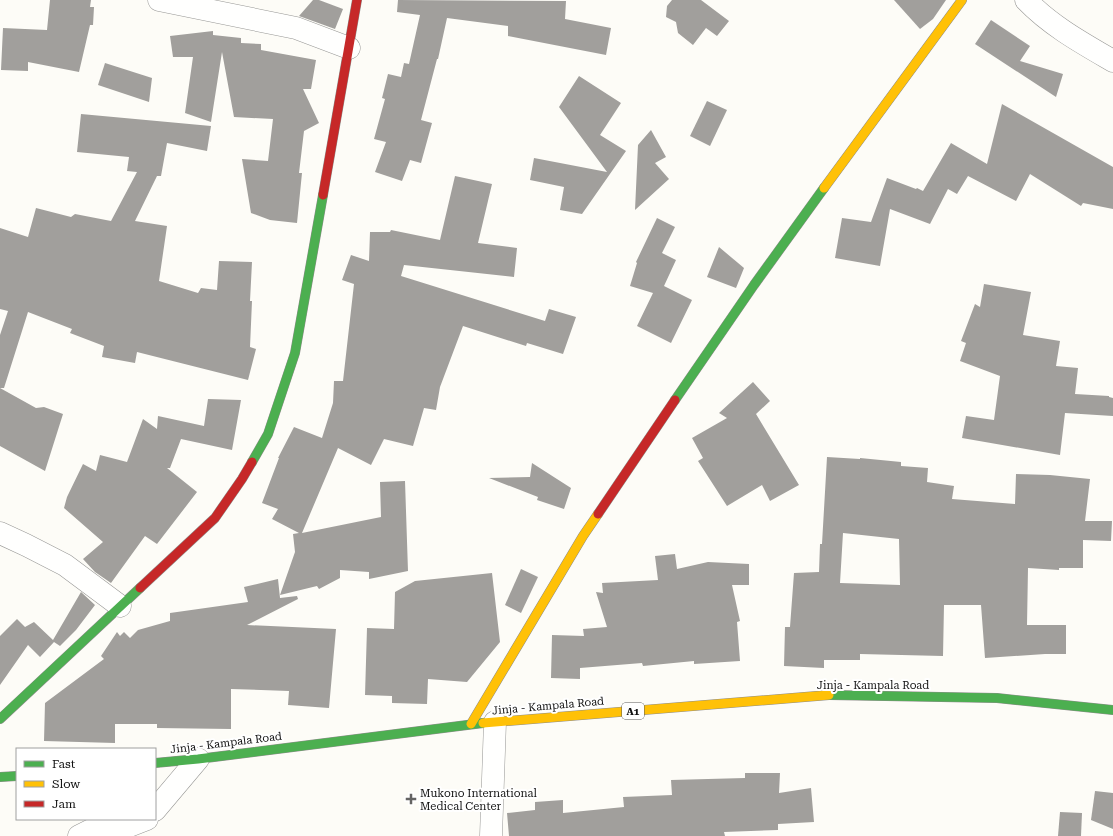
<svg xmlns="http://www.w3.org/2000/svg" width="1113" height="836" font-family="'Roboto Serif',serif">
	<rect width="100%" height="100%" fill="#fdfcf7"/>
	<g fill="#a19f9c" fill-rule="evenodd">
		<path d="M50 0H91L90 7H94L93 25H90L79 72 28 62V71L1 70 3 28 47 30Z"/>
		<path d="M313 0H319L343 9 335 29 299 16Z"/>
		<path d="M398 0 566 1 565 19 611 28 606 55 508 36V26L447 18 438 59H437L421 120 432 123 421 163 410 160 402 181 375 172 386 142 374 139 385 99 382 98 388 74 401 77 404 63 409 64 420 15 397 12Z"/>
		<path d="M672 0H701L729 21 717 36 706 28 693 45 678 33 676 22 666 17 667 6Z"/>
		<path d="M894 0H946L933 19 920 29Z"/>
		<path d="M991 20 1030 46 1020 61 1063 74 1056 97 975 44Z"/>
		<path d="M213 31V35L241 38V43L261 44V50L316 60 311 89H303L319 123 304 131 299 173H302L297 223 270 220 251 213 242 159 268 161 273 119 234 117 222 52 211 122 185 113 193 57H173L170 36Z"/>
		<path d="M105 63 152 78 149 102 98 85Z"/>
		<path d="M579 76 621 103 600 135 626 151 582 214 560 210 564 187 530 180 534 158 607 172 559 107Z"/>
		<path d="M707 101 727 110 710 146 690 136Z"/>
		<path d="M1002 104 1113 167V209L1083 203 1081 206 1030 174 1016 201 968 176 957 194 948 189 930 224 890 209 880 266 835 258 842 218 871 222 887 178 916 189 917 188 923 191 951 143 987 164Z"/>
		<path d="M81 114 211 126 207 151 167 143 161 176H157L135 221 167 226 159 281 198 293 201 288 217 290 219 261 252 262 250 301H252L250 347 256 349 248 380 137 352 135 363 102 357 104 346 70 333 72 329 28 312 4 388H0L36 408 44 407 63 414 45 471 0 446V335L8 311 0 309V228L28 237 36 208 71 217 75 214 111 221 137 172 127 171 129 157 77 152Z"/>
		<path d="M651 130 666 157 655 163 669 179 635 210 638 145Z"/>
		<path d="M455 176 492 184 478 243 517 248 514 277 404 265 401 276 545 321 549 309 576 317 563 354 527 343 526 346 463 326 440 387 436 410 424 408 413 446 384 439 371 465 338 448 302 533 381 517 380 482 405 481 408 571 369 579V572L340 570V578L319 589 317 586 280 595 295 552 293 534 299 533 272 519 278 509 262 503 279 458H278L294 427 322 438 333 403 334 381H343L354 284 342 280 351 255 369 261 370 232H390L391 230 440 240Z"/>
		<path d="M657 218 675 227 662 253 676 260 664 286 692 300 671 343 637 326 653 293 630 286 637 263 636 262Z"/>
		<path d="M719 247 744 268 736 288 707 277Z"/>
		<path d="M984 284 1031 292 1023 335 1060 341 1056 366 1078 368 1075 394 1109 396V397L1113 398V416L1065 413 1060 455 962 438 966 416 994 420 1000 376 960 361 966 343 961 341 975 304 980 307Z"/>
		<path d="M753 382 770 401 756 414 799 485 770 501 762 485 727 506 698 461 703 458 692 438 727 418 719 413Z"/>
		<path d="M208 399 241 400 232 450 181 439 170 468H167L197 492 157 544 145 536 111 583 95 572 83 559 103 542 64 508 67 497 83 464 96 471 100 455 127 462 143 419 157 429 158 416 204 426Z"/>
		<path d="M827 457 860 459V458L901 462V466L928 468 927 482 954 486 952 499 1015 504 1016 474 1050 475 1090 479 1085 521H1112L1111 541 1083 540V568H1059V570L1028 568 1027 625H1066V654H1045L985 658 981 605H944L943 656 860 654V660H824V668L784 666 785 627H790L794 573 819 572 820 544H822ZM843 533 899 539 900 585 840 583Z"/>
		<path d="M532 463 571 488 564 509 537 500 538 497 489 478 530 477Z"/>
		<path d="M675 554 677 569 708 562 749 564V585H732L740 621 737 622 740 661 694 664V661L643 666 642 663 580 668V679L551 678 552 635 584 636 583 629 607 627 596 592 603 593 602 583 658 580 655 556Z"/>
		<path d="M521 569 538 577 521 613 505 605Z"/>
		<path d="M492 573 500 642 467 682 428 679 427 704 392 703V696L365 695 367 628 394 629 395 592 415 581Z"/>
		<path d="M278 579 280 598 297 596 298 599 247 625 336 629 329 708 288 705 289 691 231 689V729L157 728V724H115V743L44 741 45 703 104 659 101 656 117 632 120 636 124 632 130 638 138 630 170 621V613L248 602 244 587Z"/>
		<path d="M81 592 95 605 76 630 60 646 54 642 40 657 28 645 0 685V636L17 619 25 627 34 622 53 640Z"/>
		<path d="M745 773H780L779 793 811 788 814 822 778 824V830L724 832 725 836H509L507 813 535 810V802L563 800V813L624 807 623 797 672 795 671 780 745 778Z"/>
		<path d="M1095 791 1113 793V829L1091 820Z"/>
		<path d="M1060 812 1082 813 1081 836H1058Z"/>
	</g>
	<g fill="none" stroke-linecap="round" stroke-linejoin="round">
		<g stroke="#979795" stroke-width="23">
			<g id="street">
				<path d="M159 0 296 28 349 48"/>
				<path d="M1026 0C1051 26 1082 43 1113 61"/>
				<path d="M0 533 26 545 65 565 120 606"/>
				<path d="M155 810 198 759"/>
				<path d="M79 836 91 830 124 828 147 819"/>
				<path d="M491 836 495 722"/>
			</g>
		</g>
		<g stroke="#8e8d8b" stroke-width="10">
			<g id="fast">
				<path d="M675 400 754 285 824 188"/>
				<path d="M252 462 268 434 295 353 323 195"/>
				<path d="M829 695 997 698 1113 710"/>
				<path d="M0 719 140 588"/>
				<path d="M155 763 198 759 483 723"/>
				<path d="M0 777 17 776"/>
			</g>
		</g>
		<g stroke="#8e8d8b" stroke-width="10">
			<g id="slow">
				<path d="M824 188 962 0"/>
				<path d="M483 723 829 695"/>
				<path d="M471 724 583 536 598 514"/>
			</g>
		</g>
		<g stroke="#8e8d8b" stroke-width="10">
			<g id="jam">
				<path d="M323 195 357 0"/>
				<path d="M598 514 675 400"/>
				<path d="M140 588 215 518 242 479 252 462"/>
			</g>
		</g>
		<use href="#street" stroke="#fffffe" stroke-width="22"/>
		<use href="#fast" stroke="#4caf50" stroke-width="9"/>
		<use href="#slow" stroke="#ffc107" stroke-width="9"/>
		<use href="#jam" stroke="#c62828" stroke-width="9"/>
	</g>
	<path fill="#646362" stroke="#fff" stroke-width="1.5" d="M409 793h4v4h4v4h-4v4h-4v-4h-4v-4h4z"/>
	<g text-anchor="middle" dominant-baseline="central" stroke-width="4" stroke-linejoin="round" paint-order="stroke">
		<rect fill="#fff" stroke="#585858" stroke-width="1" x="622" y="703" width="22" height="16" rx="3"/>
		<g font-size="10" font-weight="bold" fill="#111">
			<text x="633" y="711">A1</text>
		</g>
		<g font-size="11" fill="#111" stroke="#fff">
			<text x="873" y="685">Jinja - Kampala Road</text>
			<text transform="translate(548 706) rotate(-5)">Jinja - Kampala Road</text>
			<text transform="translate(226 743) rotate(-7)">Jinja - Kampala Road</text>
		</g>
		<g font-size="11" fill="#111" stroke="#fff" text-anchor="start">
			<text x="420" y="793">Mukono International<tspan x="420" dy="13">Medical Center</tspan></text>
		</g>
	</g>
	<rect x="16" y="748" width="140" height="72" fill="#ffffff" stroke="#a0a0a0"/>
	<rect x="24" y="761" width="20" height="6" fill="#4caf50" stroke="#a0a0a0"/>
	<text x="52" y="768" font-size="12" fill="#111111">Fast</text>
	<rect x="24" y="781" width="20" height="6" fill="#ffc107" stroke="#a0a0a0"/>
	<text x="52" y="788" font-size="12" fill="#111111">Slow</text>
	<rect x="24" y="801" width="20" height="6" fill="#c62828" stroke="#a0a0a0"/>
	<text x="52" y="808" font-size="12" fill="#111111">Jam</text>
</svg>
